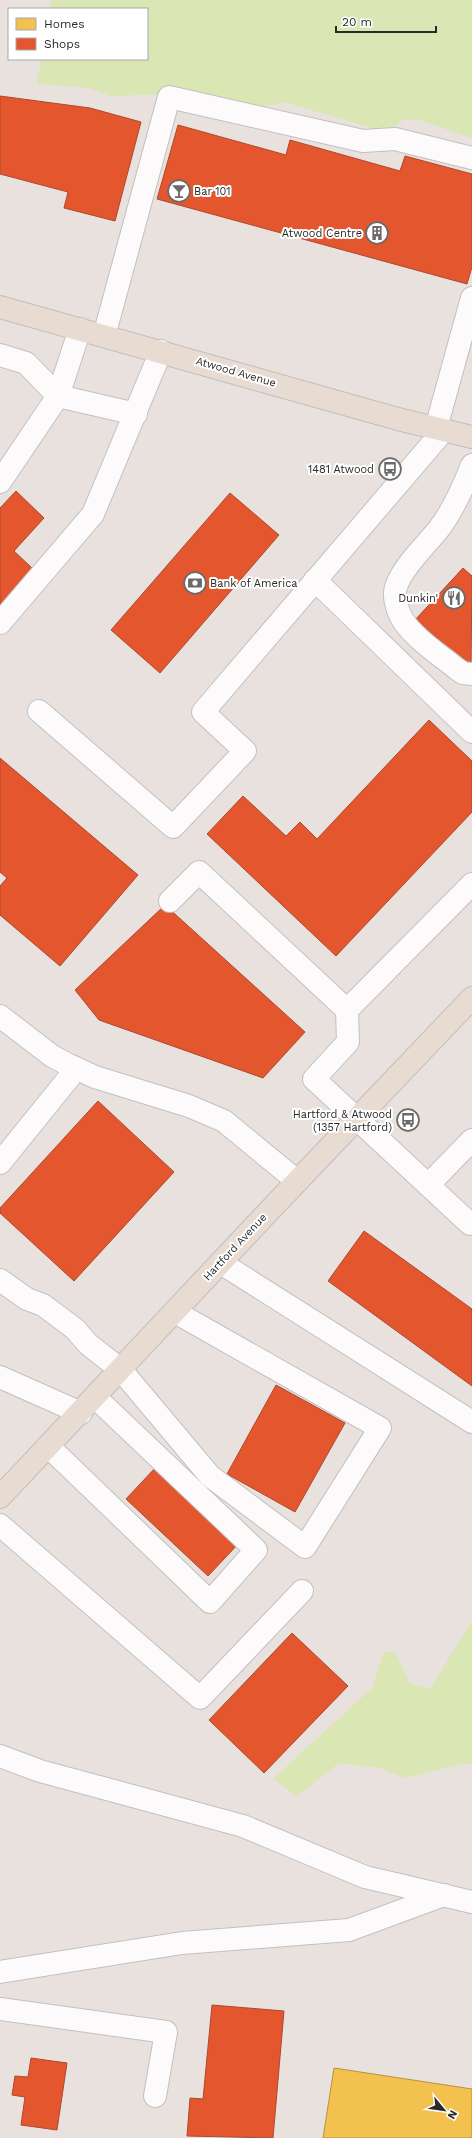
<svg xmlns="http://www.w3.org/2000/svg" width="472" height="2138" font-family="'Work Sans',sans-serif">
	<rect width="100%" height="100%" fill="#e9e1de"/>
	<g fill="#dae6b3">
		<path d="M51 0H472V138L419 120 405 119 386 132 284 102 245 111 174 94 110 96 90 88 37 84 41 59H147V9H50Z"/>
		<path d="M472 1621V1764H462L405 1778 380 1768 339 1763 297 1796 273 1779 372 1688 384 1651 396 1653 410 1684 430 1689Z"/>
	</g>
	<path fill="#f2c14e" stroke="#b69343" d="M334 2068 472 2089V2138H323Z"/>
	<g fill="#e4572e" stroke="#ac492c">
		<path d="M0 96 90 108 141 122 115 221 64 208 68 192 0 174Z"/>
		<path d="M178 125 286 155 290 140 400 171 405 156 472 174V267L467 284 157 199Z"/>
		<path d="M16 491 44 518 14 551 33 569 0 605V508Z"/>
		<path d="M230 493 279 535 160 673 111 630Z"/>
		<path d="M463 568 472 576 471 667 415 620Z"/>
		<path d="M429 720 472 761V812L336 956 207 834 243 796 286 836 300 822 317 839Z"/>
		<path d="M0 758 138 875 60 966 0 915V886L7 878 0 872Z"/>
		<path d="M165 905 305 1032 263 1078 99 1020 75 990Z"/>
		<path d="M98 1101 174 1172 74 1281 0 1213V1208Z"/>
		<path d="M364 1231 472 1309V1386L328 1281Z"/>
		<path d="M276 1385 345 1423 295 1512 227 1474Z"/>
		<path d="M156 1467 239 1543 208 1576 126 1499Z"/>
		<path d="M292 1633 348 1686 264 1773 209 1720Z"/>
		<path d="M212 2005 284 2011 273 2138 187 2136 190 2098 203 2099Z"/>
		<path d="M31 2058 67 2063 57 2130 21 2125 25 2097 12 2095 15 2076 28 2077Z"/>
	</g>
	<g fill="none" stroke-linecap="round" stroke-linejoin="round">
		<g stroke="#c2c0c0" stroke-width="24">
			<g id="minor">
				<path d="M104 336 169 97 363 141 395 139 472 158"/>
				<path d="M0 355 26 363 58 396 136 414"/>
				<path d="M436 428 472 298"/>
				<path d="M472 465C463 488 453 511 438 530 425 546 402 568 396 587 393 596 397 609 401 617 411 636 440 655 457 669L463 673 472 674"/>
				<path d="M0 482 58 396 80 329"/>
				<path d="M315 580 472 732"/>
				<path d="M0 623 93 514 161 351"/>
				<path d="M39 711 173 827 245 751 203 712 444 430"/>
				<path d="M170 901 199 872 347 1010 348 1042 314 1079 470 1224 472 1222"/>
				<path d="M347 1010 472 884"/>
				<path d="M0 1016 52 1056 69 1065 95 1077 189 1106 224 1121 297 1181"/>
				<path d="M0 1163 76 1069"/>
				<path d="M428 1185 472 1140"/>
				<path d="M221 1263 472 1422"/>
				<path d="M0 1280 27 1299 43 1305 75 1329 88 1344 121 1370 210 1476 305 1547 380 1428 175 1312"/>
				<path d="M0 1377 81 1413"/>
				<path d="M49 1447 210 1602 256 1550 95 1397"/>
				<path d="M0 1525 200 1698 302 1591"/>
				<path d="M0 1756 40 1771 243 1826 365 1877 472 1902"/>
				<path d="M0 1972 182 1943 349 1930 444 1895"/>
				<path d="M0 2009 166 2032 155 2096"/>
			</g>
		</g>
		<g stroke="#c0bebc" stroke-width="24">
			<g id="major">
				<path d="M0 307 398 419 472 437"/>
				<path d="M0 1497 268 1212 472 998"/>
			</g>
		</g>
		<use href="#minor" stroke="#fcfafa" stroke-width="22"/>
		<use href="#major" stroke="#e8dbd1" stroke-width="22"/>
	</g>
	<defs>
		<g id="bar-ring" transform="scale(1.15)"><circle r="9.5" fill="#fff" stroke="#6c6968" stroke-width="1.5"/><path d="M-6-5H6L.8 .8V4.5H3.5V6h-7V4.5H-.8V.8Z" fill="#6c6968"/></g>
		<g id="building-ring" transform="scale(1.15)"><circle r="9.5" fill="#fff" stroke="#6c6968" stroke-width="1.5"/><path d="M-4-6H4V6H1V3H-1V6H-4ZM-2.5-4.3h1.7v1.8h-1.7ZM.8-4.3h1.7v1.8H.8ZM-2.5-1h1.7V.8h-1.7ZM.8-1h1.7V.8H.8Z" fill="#6c6968"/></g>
		<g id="bus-ring" transform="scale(1.15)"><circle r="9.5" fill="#fff" stroke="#6c6968" stroke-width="1.5"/><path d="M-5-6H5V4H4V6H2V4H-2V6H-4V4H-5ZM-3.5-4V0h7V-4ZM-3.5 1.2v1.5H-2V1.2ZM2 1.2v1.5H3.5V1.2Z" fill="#6c6968"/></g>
		<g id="bank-ring" transform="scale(1.15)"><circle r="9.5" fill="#fff" stroke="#6c6968" stroke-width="1.5"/><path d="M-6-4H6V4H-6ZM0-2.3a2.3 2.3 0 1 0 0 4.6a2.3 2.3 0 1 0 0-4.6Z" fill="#6c6968"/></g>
		<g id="restaurant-ring" transform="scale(1.15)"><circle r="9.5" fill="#fff" stroke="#6c6968" stroke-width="1.5"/><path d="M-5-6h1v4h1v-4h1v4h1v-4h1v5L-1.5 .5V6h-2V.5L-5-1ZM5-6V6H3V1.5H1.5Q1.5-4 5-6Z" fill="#6c6968"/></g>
	</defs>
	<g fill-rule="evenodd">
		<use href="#bar-ring" x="179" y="191"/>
		<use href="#building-ring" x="377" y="233"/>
		<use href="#bus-ring" x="390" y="469"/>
		<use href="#bank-ring" x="195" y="583"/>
		<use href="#restaurant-ring" x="454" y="598"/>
		<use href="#bus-ring" x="408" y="1120"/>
	</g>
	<g text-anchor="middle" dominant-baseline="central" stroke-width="4" stroke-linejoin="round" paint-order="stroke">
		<g font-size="11" fill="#292929" stroke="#fff" text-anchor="end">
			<text x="194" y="191" text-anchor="start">Bar 101</text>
			<text x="362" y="233">Atwood Centre</text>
			<text x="374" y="469">1481 Atwood</text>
			<text x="210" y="583" text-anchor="start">Bank of America</text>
			<text x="438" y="598">Dunkin'</text>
			<text x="392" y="1114">Hartford &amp; Atwood<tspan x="392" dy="13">(1357 Hartford)</tspan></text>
		</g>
		<g font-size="11" fill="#292929" stroke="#fff">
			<text transform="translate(236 372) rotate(16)">Atwood Avenue</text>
			<text transform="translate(235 1247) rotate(-47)">Hartford Avenue</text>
		</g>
	</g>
	<rect x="8" y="8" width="140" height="52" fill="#ffffff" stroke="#a9a9a9"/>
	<rect x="16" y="18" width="20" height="12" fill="#f2c14e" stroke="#a9a9a9"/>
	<text x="44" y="28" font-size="12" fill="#292929">Homes</text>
	<rect x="16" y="38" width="20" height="12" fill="#e4572e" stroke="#a9a9a9"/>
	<text x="44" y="48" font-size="12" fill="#292929">Shops</text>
	<g transform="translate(444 2110) rotate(119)" stroke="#ffffff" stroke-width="3" paint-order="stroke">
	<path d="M0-3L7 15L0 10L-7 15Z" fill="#292929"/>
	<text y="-6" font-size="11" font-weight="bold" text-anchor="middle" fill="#292929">N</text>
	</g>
	<path d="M336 26v6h100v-6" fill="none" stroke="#292929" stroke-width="2"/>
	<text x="342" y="26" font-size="12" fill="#292929" stroke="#ffffff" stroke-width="3" paint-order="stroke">20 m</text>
</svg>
